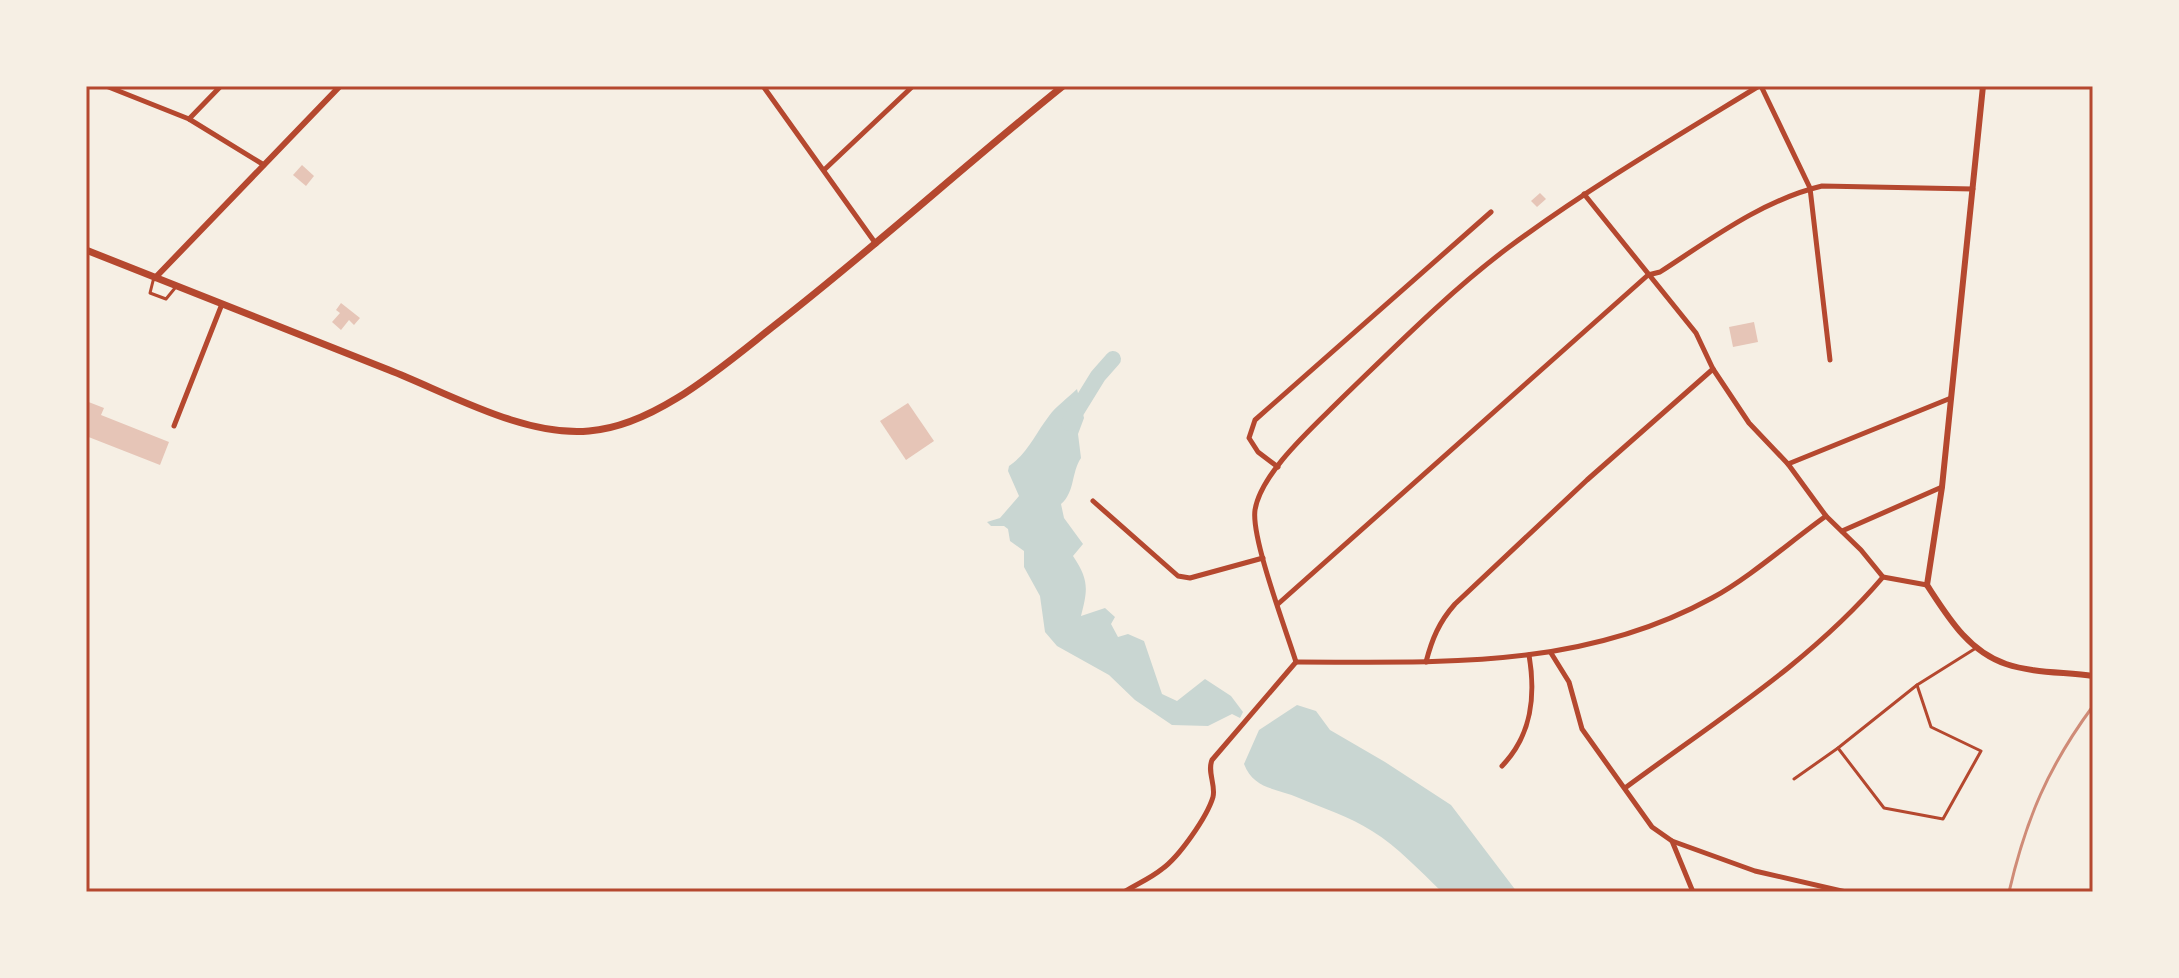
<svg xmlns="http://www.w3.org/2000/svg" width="2179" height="978" font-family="Commissioner,sans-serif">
	<rect width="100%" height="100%" fill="#f6efe4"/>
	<g fill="#c9d6d2">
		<path d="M1077 389 1084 418 1078 434 1081 458C1071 473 1075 492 1061 504L1064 518 1083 544 1073 556C1089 580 1088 589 1081 616L1105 608 1115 617 1111 624 1118 637 1128 634 1144 641 1162 694 1177 701 1205 679 1231 696 1243 712 1240 718 1232 714 1208 726 1172 725 1135 700 1109 675 1057 646 1045 632 1040 596 1024 567V551L1010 541 1008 529 1004 526H991L987 522 1000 518 1019 496 1008 471 1009 466C1028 453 1035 434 1049 416 1056 406 1068 398 1077 389Z"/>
		<path d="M1297 705 1316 711 1330 730 1385 762 1451 805 1517 892H1442C1420 871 1398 847 1372 831 1350 817 1323 808 1299 798 1277 788 1254 790 1244 764L1259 730Z"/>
	</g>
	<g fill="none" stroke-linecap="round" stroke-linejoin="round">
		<path stroke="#c9d6d2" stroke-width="16" d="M1069 423 1098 376 1113 359"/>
	</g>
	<g fill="#e6c5b7">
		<path d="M302 165 314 176 306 186 293 175Z"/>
		<path d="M1540 193 1546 199 1537 207 1531 201Z"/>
		<path d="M341 303 360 318 354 325 349 320 341 330 332 322 340 313 336 310Z"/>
		<path d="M1754 322 1758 342 1733 347 1729 327Z"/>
		<path d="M86 401 104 408 101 415 169 442 160 465 86 436Z"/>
		<path d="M908 403 934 441 906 460 880 421Z"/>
	</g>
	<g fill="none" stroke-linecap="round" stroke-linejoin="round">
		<g stroke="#b5482f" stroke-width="3">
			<path d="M154 277 150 293 166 299 175 288"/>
			<path d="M1838 748 1884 808 1943 819 1981 751 1931 727 1917 685"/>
			<path d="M1794 779 1838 748 1917 685 1976 648"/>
		</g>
		<g stroke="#b5482f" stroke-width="5">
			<path d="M106 86 189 119 264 165"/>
			<path d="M763 86 876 244"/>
			<path d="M1761 86 1810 188 1830 360"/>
			<path d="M189 119 221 86"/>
			<path d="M824 170 913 86"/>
			<path d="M1584 194 1696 333 1713 369 1749 423 1788 464 1826 516 1861 550 1883 577 1927 585"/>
			<path d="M174 426 222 304"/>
			<path d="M1788 464 1951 398"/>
			<path d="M1278 467 1258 452 1249 438 1255 420 1491 212"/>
			<path d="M1093 501 1178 576 1190 578 1263 558"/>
			<path d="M1842 531 1942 487"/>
			<path d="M1278 604 1648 275 1660 272C1711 239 1763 200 1822 186L1973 189"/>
			<path d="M1551 653 1569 682 1582 729 1652 827 1672 841 1755 871 1846 892"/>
			<path d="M1296 662C1286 630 1251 538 1255 510 1261 473 1312 428 1339 401 1392 350 1450 291 1509 247 1589 188 1674 138 1759 86"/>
			<path d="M1296 662C1440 662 1581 670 1712 598 1749 578 1791 541 1826 516"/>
			<path d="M1426 662C1432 639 1439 622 1455 604L1587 480 1713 369"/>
			<path d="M1502 766C1532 735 1536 696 1529 655"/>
			<path d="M1625 788C1714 722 1811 662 1883 577"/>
			<path d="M1672 841 1693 892"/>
			<path d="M1124 892C1137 884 1151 878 1162 869 1179 857 1207 817 1213 797 1216 785 1207 772 1212 760L1296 662"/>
		</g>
		<g stroke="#b5482f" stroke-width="6">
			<path d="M1983 86 1942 487 1927 585C1948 617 1968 651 2006 664 2032 673 2065 672 2093 676"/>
			<path d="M155 278 340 86"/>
		</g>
		<path stroke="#b5482f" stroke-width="7" d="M86 250C187 290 288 330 389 370 448 393 524 437 589 431 656 426 724 365 775 325 874 248 966 164 1063 86"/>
		<path stroke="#cf8b77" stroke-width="3" d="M2009 892C2026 819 2048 767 2093 706"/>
	</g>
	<rect width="2179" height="978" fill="none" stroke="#f6efe4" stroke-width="176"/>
	<rect x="88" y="88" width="2003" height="802" fill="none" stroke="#b5482f" stroke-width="3"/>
</svg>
